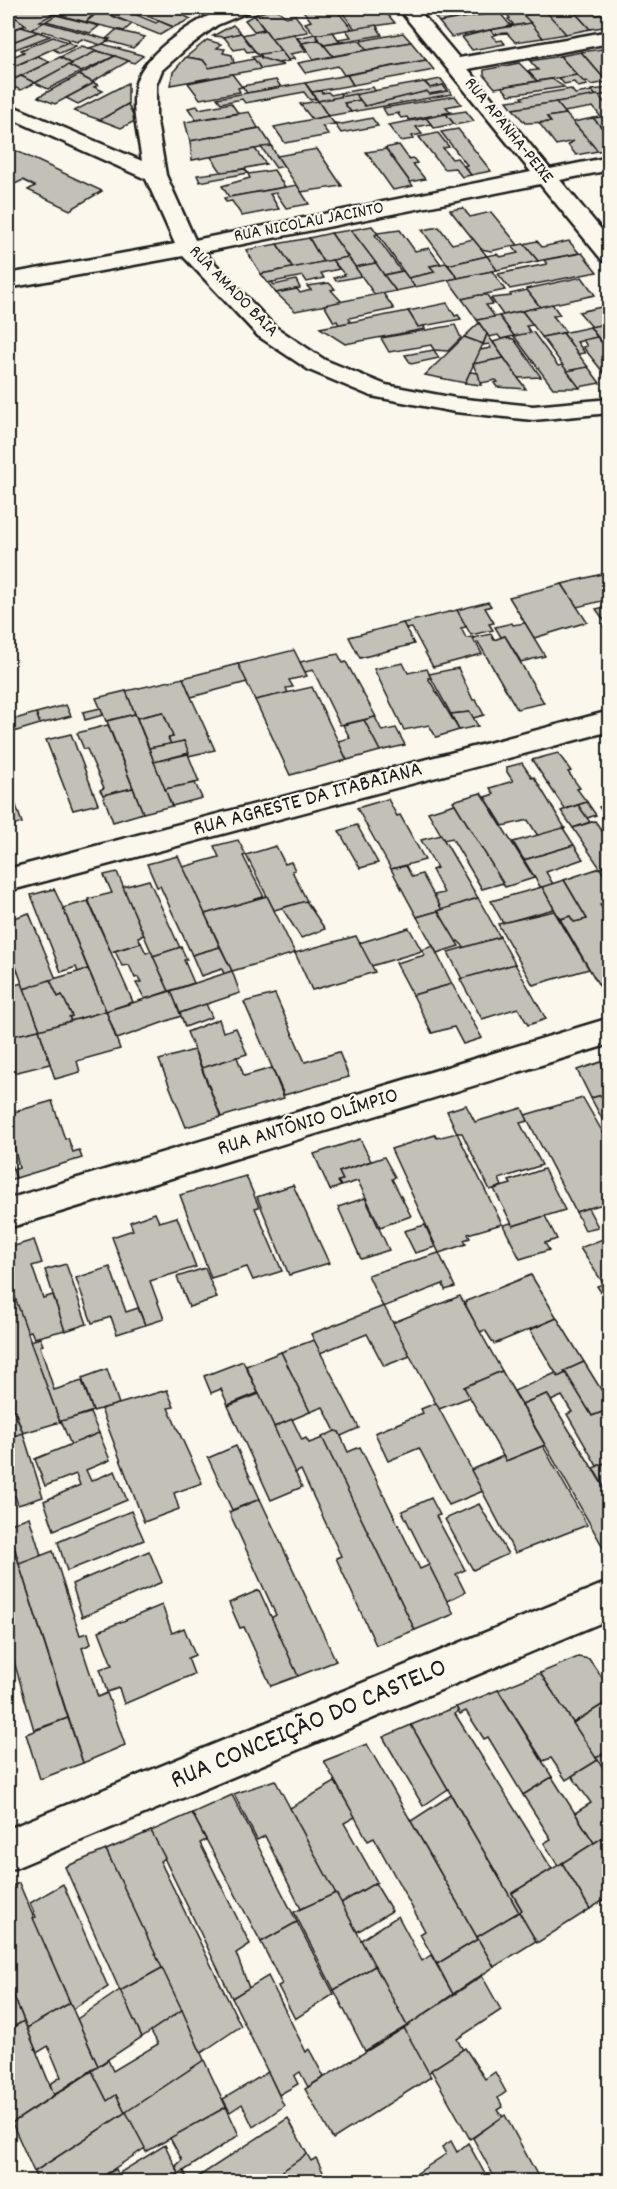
<svg xmlns="http://www.w3.org/2000/svg" width="617" height="2189" font-family="Dekko,sans-serif">
	<rect width="100%" height="100%" fill="#fbf7ec"/>
	<filter id="ink" filterUnits="userSpaceOnUse"><feTurbulence type="fractalNoise" baseFrequency=".0167" numOctaves="2"/><feDisplacementMap in="SourceGraphic" scale="12" xChannelSelector="R" yChannelSelector="G"/><feConvolveMatrix kernelMatrix="1 2 1 2 8 2 1 2 1" color-interpolation-filters="sRGB"/></filter>
	<g filter="url(#ink)">
		<g fill="#c3c0b8" stroke="#1c1c1c" stroke-width="1.5">
			<path d="M19 8H34L54 14 40 21 44 22 31 30 21 27 26 25 8 12Z"/>
			<path d="M34 8H63L55 14Z"/>
			<path d="M63 8H76L95 12 86 22 55 14Z"/>
			<path d="M106 8H120L156 23 159 21 173 27 160 35 100 11Z"/>
			<path d="M127 8H168L191 19 174 27Z"/>
			<path d="M275 8 286 17 295 15 308 32 271 38 254 15Z"/>
			<path d="M301 8 311 10 335 8 352 29 315 35 305 23 311 21Z"/>
			<path d="M365 8H382L395 23 355 29 341 11Z"/>
			<path d="M428 8H492L484 9 488 13 439 22Z"/>
			<path d="M543 8 557 23 566 34 543 38 523 15 532 14 529 10 524 11 522 9Z"/>
			<path d="M543 8H571L590 29 566 34Z"/>
			<path d="M571 8H589L596 15 603 14 610 22V26L590 29Z"/>
			<path d="M517 9 531 23 511 26 510 25 513 24 508 19 510 18 504 11Z"/>
			<path d="M100 11 132 24 124 31 86 22Z"/>
			<path d="M499 12 511 26 451 37 439 22Z"/>
			<path d="M56 15 99 26 90 33 46 21Z"/>
			<path d="M254 15 261 25 264 29 254 31 245 20Z"/>
			<path d="M16 18 26 25 14 29 8 25V21Z"/>
			<path d="M44 22 109 40 101 45 82 39 77 42 43 31 41 33 31 30Z"/>
			<path d="M531 23 543 38 515 42 507 33 494 34 490 30Z"/>
			<path d="M233 25 241 33 224 37 213 36Z"/>
			<path d="M376 25 382 35 340 42 338 39 351 37 346 30Z"/>
			<path d="M21 27 38 32 8 44V34L11 33 9 31Z"/>
			<path d="M116 30 145 37 133 48 108 41 110 39H106Z"/>
			<path d="M265 30 271 38 281 51 258 55 242 35Z"/>
			<path d="M490 30 494 34H498L492 36 497 41 502 40 505 44 472 50 462 37Z"/>
			<path d="M38 32 50 36 8 52V44Z"/>
			<path d="M333 32 340 42 324 45 315 35Z"/>
			<path d="M241 33 253 49 255 51 247 52 244 48 234 50 224 37Z"/>
			<path d="M403 33 411 42 367 50 360 41Z"/>
			<path d="M294 34 306 51 290 54 295 59 288 60 271 38Z"/>
			<path d="M315 34 319 40 302 43 297 38Z"/>
			<path d="M53 37 68 42 8 69V59L24 52 21 50Z"/>
			<path d="M207 40 221 44 217 48 225 49 223 53 232 55 234 63 209 68 203 60 186 57Z"/>
			<path d="M319 40 324 45 333 56 314 60 302 43Z"/>
			<path d="M354 41H360L367 50 333 56 324 45Z"/>
			<path d="M68 42 76 46 60 53 53 49Z"/>
			<path d="M411 42 426 60 344 75 338 66 305 73 298 63Z"/>
			<path d="M103 44 141 55 143 56 134 63 89 48Z"/>
			<path d="M82 46 97 51 72 64 60 57Z"/>
			<path d="M602 49 610 61V82H607L581 52Z"/>
			<path d="M97 51 115 56 81 72 68 65Z"/>
			<path d="M281 51 289 61 278 63 263 59 260 54Z"/>
			<path d="M581 52 607 82 591 85 587 81 583 82 560 56Z"/>
			<path d="M38 56 50 62 8 82V69Z"/>
			<path d="M115 56 129 61 92 82 79 75Z"/>
			<path d="M260 56 261 58 284 65 261 69 252 57Z"/>
			<path d="M560 56 577 75 537 81 528 71 538 70 530 61Z"/>
			<path d="M60 57 72 64 35 83 21 76Z"/>
			<path d="M186 57 203 60 209 68 254 59 261 69 170 85 173 72Z"/>
			<path d="M426 60 434 70 353 85 347 75Z"/>
			<path d="M519 63 537 81 495 88 484 75V70Z"/>
			<path d="M68 65 81 72 48 89 35 83Z"/>
			<path d="M232 74 242 87 238 88 240 92 200 99 188 83Z"/>
			<path d="M79 75 94 83 55 104 38 97Z"/>
			<path d="M347 75 353 85 312 92 305 83Z"/>
			<path d="M577 75 587 85 578 87 574 82 564 84 559 78Z"/>
			<path d="M21 76 35 83 21 90 8 85V82Z"/>
			<path d="M441 79 452 94 351 112 344 103 360 100 365 106 427 91 429 94 447 91 443 85 430 88 425 82Z"/>
			<path d="M552 79 564 87 509 95 502 87Z"/>
			<path d="M276 80 281 87 247 93 242 86Z"/>
			<path d="M424 82 430 88 443 85 447 91 429 94 427 91 365 106 355 94Z"/>
			<path d="M94 83 98 85 94 87 103 91 78 104 66 98Z"/>
			<path d="M128 83V104L100 120 74 111Z"/>
			<path d="M305 83 316 99 310 100 304 92 245 103 242 99 221 103 217 98Z"/>
			<path d="M373 87 375 91 342 97 340 93Z"/>
			<path d="M610 88V94L596 96 591 90Z"/>
			<path d="M571 89 575 94 592 91 596 96 513 109 507 101 523 99 521 97Z"/>
			<path d="M321 91 322 93 328 92 331 95 340 93 342 97 318 101 312 92Z"/>
			<path d="M355 94 360 100 344 103 351 112 328 116 318 101Z"/>
			<path d="M598 95 610 109V116L601 117 593 107 564 112 556 102Z"/>
			<path d="M455 96 461 104 446 107 451 112 409 120 407 117 401 118 398 114 400 113 387 115 383 108Z"/>
			<path d="M318 101 328 116 312 119 300 104Z"/>
			<path d="M556 102 566 114 547 117 551 122 525 123 513 109Z"/>
			<path d="M231 103 238 113 196 120 188 108 197 106 199 109Z"/>
			<path d="M128 104 135 121 121 128 100 120Z"/>
			<path d="M466 111 474 121 455 125 446 114Z"/>
			<path d="M249 112 258 128 190 141 185 122Z"/>
			<path d="M446 114 454 124 434 128 426 118Z"/>
			<path d="M566 114 573 122 598 151 576 155 568 145 574 141 556 145 539 123 551 122 547 117Z"/>
			<path d="M328 116 335 124 322 126 329 135 285 143 274 127Z"/>
			<path d="M610 116V137L593 118Z"/>
			<path d="M372 118 378 126 341 133 334 123 342 124Z"/>
			<path d="M426 118 431 124 416 127 422 134 412 136 414 139 400 141 388 125Z"/>
			<path d="M593 118 610 137V149L598 151 573 122Z"/>
			<path d="M260 128 272 146 192 160 190 141Z"/>
			<path d="M458 129 491 171 471 175 464 166 467 165 441 132Z"/>
			<path d="M438 133 449 147 443 148 452 159 457 158 471 175 462 177 455 168 444 169 419 137Z"/>
			<path d="M399 145 409 159 413 158 417 163 413 164 425 179 410 182 385 148Z"/>
			<path d="M271 146 277 156 284 166 276 168 261 147Z"/>
			<path d="M8 147 102 191 70 210 28 190 35 186 23 180 15 184 8 181Z"/>
			<path d="M255 149 266 164 222 173 211 157Z"/>
			<path d="M317 149 342 186 301 192 277 156Z"/>
			<path d="M386 149 410 182 413 186 393 190 366 152Z"/>
			<path d="M245 169 248 173 200 182 197 175Z"/>
			<path d="M274 170 285 187 229 197 222 186 250 178 248 174Z"/>
			<path d="M297 185 309 204 286 208 276 193 270 194 279 209 242 216 232 201 226 202 224 198Z"/>
			<path d="M463 208 470 217 491 212 518 245 491 251 481 249 450 210Z"/>
			<path d="M372 226 378 234 375 235 401 271 384 275 351 230Z"/>
			<path d="M439 227 452 244 473 239 487 256 448 265 422 230Z"/>
			<path d="M351 230 376 263 355 267 331 233Z"/>
			<path d="M400 230 415 251 429 248 441 264 430 266 435 272 408 278 377 233Z"/>
			<path d="M331 233 348 257 323 262 309 238Z"/>
			<path d="M309 238 323 262 293 268 277 244Z"/>
			<path d="M537 241 542 247 569 241 579 253 538 261 524 244Z"/>
			<path d="M277 244 293 268 261 274 246 250Z"/>
			<path d="M524 244 538 261 497 270 486 256 497 254 500 257 518 253 512 246Z"/>
			<path d="M582 253 597 272 510 289 498 274 547 264 544 260Z"/>
			<path d="M487 256 497 270 458 278 448 265Z"/>
			<path d="M348 257 362 276 336 281 334 278 345 275 332 260Z"/>
			<path d="M332 260 339 269 321 273 324 278 307 282 303 276 268 283 261 274Z"/>
			<path d="M376 263 384 275 396 291 375 295 355 267Z"/>
			<path d="M446 263 458 278 415 287 408 278 435 272 430 266Z"/>
			<path d="M403 271 415 287 396 291 384 275Z"/>
			<path d="M492 271 505 290 462 299 448 280Z"/>
			<path d="M582 277 595 295 540 307 526 289Z"/>
			<path d="M296 280 300 288 276 293 268 283 272 282 274 285Z"/>
			<path d="M329 283 335 289 331 290 342 302 295 311 276 293 297 289 300 293 311 290 307 286Z"/>
			<path d="M527 290 540 307 503 315 491 298 511 296 510 294Z"/>
			<path d="M383 293 394 309 349 318 351 322 339 325 337 321 334 322 324 305Z"/>
			<path d="M479 295H487L493 304 486 305 495 317 477 320 462 299Z"/>
			<path d="M447 303 455 316 458 315 461 319 418 327 408 311Z"/>
			<path d="M552 304 560 315 553 316 566 332 542 337 522 311Z"/>
			<path d="M610 305V323L592 327 579 312Z"/>
			<path d="M408 311 418 327 424 326 425 329 345 344 320 328Z"/>
			<path d="M522 311 533 325 526 326 531 333 514 336 499 316Z"/>
			<path d="M499 316 514 336 501 339 498 335 489 337 477 320Z"/>
			<path d="M479 323 487 334 483 344 464 337Z"/>
			<path d="M610 323V353L590 327Z"/>
			<path d="M455 325 461 338 448 351 434 350 431 345 389 352 381 338Z"/>
			<path d="M590 327 597 337 577 342 585 353 578 354 563 333Z"/>
			<path d="M533 332 558 366 563 365 580 388H553L514 336Z"/>
			<path d="M563 333 578 354 588 367 567 371 542 337Z"/>
			<path d="M487 334 504 358 473 364 480 350 491 348 489 344 483 345Z"/>
			<path d="M464 337 483 344 465 383 425 375Z"/>
			<path d="M597 337 610 353V376L607 377 583 347 587 346 583 340Z"/>
			<path d="M507 338 514 339 541 377 518 378 493 342Z"/>
			<path d="M434 350 439 358 411 364 405 355Z"/>
			<path d="M504 358 518 378 526 389 497 387 494 383 498 382 496 380 481 383 473 364Z"/>
			<path d="M588 367 600 383 579 387 567 371Z"/>
			<path d="M470 372 478 373 481 385 465 383Z"/>
			<path d="M610 572V599L577 607 562 584Z"/>
			<path d="M562 584 587 622 534 638 509 597Z"/>
			<path d="M488 602 491 606 485 608 494 623 489 624 493 630 471 635 457 610Z"/>
			<path d="M610 606V636L602 624 606 623 596 609Z"/>
			<path d="M457 610 466 627 461 628 466 638 473 637 482 654 433 667 412 628 406 629 403 623Z"/>
			<path d="M403 623 414 644 360 658 349 637Z"/>
			<path d="M512 623 513 625 525 623 545 656 521 662 505 636 501 637 495 627Z"/>
			<path d="M491 634 494 640 505 636 544 703 517 709 478 642 475 643 473 638Z"/>
			<path d="M294 650 307 676 289 680 293 687 286 688 288 693 255 700 238 664Z"/>
			<path d="M338 654 343 663 346 662 376 717 340 725 313 670 305 672 300 662Z"/>
			<path d="M403 663 408 673 427 669 431 678H428L459 730 436 737 429 725 404 730 374 669Z"/>
			<path d="M238 664 247 682 191 697 183 678Z"/>
			<path d="M458 668 473 700H476L484 715 473 718 470 712 451 714 429 674Z"/>
			<path d="M183 678 191 697 215 750 188 756 184 741 171 744 168 738 173 737 163 712 137 718 135 714 126 691Z"/>
			<path d="M312 687 347 760 290 775 255 700Z"/>
			<path d="M126 691 135 714 106 721 96 698Z"/>
			<path d="M66 705 71 716 40 724 36 713Z"/>
			<path d="M101 708 103 715 85 720 83 712Z"/>
			<path d="M163 712 173 737 168 738 171 744 149 748 137 718Z"/>
			<path d="M470 712 478 726 459 730 451 714Z"/>
			<path d="M36 713 40 724 10 733 8 721Z"/>
			<path d="M135 714 172 806 143 813 107 721Z"/>
			<path d="M375 717 382 731 396 728 405 745 380 751 364 720Z"/>
			<path d="M364 720 380 751 347 760 338 741 350 738 343 725Z"/>
			<path d="M108 725 133 788 103 795 100 790 104 788 87 749H84L77 733Z"/>
			<path d="M71 734 98 804 73 810 46 740Z"/>
			<path d="M184 741 189 753 154 762 149 748Z"/>
			<path d="M558 753 571 771 568 772 580 788 577 789 587 802 565 809 532 760Z"/>
			<path d="M188 754 199 782 165 789 154 762Z"/>
			<path d="M522 763 532 778 534 777 565 828 538 836 528 820 503 826 485 797 494 794 490 788 513 781 507 772V767Z"/>
			<path d="M8 782 22 823 8 827Z"/>
			<path d="M195 783 202 798 172 806 165 789Z"/>
			<path d="M133 788 143 813 113 822 103 795Z"/>
			<path d="M481 793 534 878 505 887 453 801Z"/>
			<path d="M388 799 397 816 400 815 425 860 391 869 357 808Z"/>
			<path d="M587 802 596 815 587 818 578 805Z"/>
			<path d="M610 802V822L599 807Z"/>
			<path d="M455 804 503 883 482 889 452 838 444 840 428 812Z"/>
			<path d="M578 805 590 822 573 828 561 811Z"/>
			<path d="M595 821 610 842V866L600 868 573 828Z"/>
			<path d="M357 825 378 863 360 868 339 831Z"/>
			<path d="M563 828 574 845 524 860 513 842Z"/>
			<path d="M441 835 478 898 442 910 434 895 444 893 432 870 437 868 421 840Z"/>
			<path d="M238 840 246 855 243 856 264 897 205 914 183 867 219 857 214 846Z"/>
			<path d="M574 845 583 859 546 872 553 884 541 888 524 860Z"/>
			<path d="M276 846 285 864 291 862 295 870 292 871 307 901 274 910 246 855Z"/>
			<path d="M178 856 205 914 220 947 192 955 160 886 157 887 147 864Z"/>
			<path d="M406 866 412 877 422 874 442 910 417 917 391 869Z"/>
			<path d="M600 868 610 884V902L600 905 610 920V1000L608 1001 560 919 570 916 574 922 587 919 564 880Z"/>
			<path d="M117 872 144 935 138 937 141 943 111 952 88 899 112 893 104 875Z"/>
			<path d="M149 880 180 948 153 956 123 887Z"/>
			<path d="M564 880 587 919 574 922 570 916 560 919 542 887Z"/>
			<path d="M542 887 554 909 503 923 491 901Z"/>
			<path d="M54 889 63 908 88 969 78 972 76 967 61 972 31 895Z"/>
			<path d="M267 896 295 953 232 971 205 914Z"/>
			<path d="M478 898 500 937 465 948 458 941 456 942 438 911Z"/>
			<path d="M88 901 133 1002 106 1011 63 908Z"/>
			<path d="M306 901 325 929 301 938 282 908Z"/>
			<path d="M438 911 459 946 437 953 417 917Z"/>
			<path d="M554 911 589 969 533 985 498 924Z"/>
			<path d="M29 913 56 979 24 989 8 944V920Z"/>
			<path d="M409 928 422 951 371 966 359 943Z"/>
			<path d="M356 936 375 972 312 990 295 953Z"/>
			<path d="M500 937 515 964 462 979 448 952Z"/>
			<path d="M141 943 146 953 151 951 169 991 145 999 136 983 141 982 138 977 135 978 129 965 122 966 115 951Z"/>
			<path d="M433 946 452 984 413 995 396 963 425 955 421 950Z"/>
			<path d="M181 947 187 960H184L194 983 169 991 153 956Z"/>
			<path d="M220 947 232 971 224 974 222 969 201 976 192 955Z"/>
			<path d="M515 964 546 1019 528 1025 518 1008 482 1019 460 979Z"/>
			<path d="M88 969 106 1011 71 1021 69 1017 72 1016 62 995 58 997 50 980Z"/>
			<path d="M232 971 240 993 180 1013 171 991Z"/>
			<path d="M50 980 58 997 62 995 72 1016 69 1017 71 1021 40 1030 24 989Z"/>
			<path d="M22 983 40 1030 10 1037 8 987Z"/>
			<path d="M452 984 482 1038 463 1044 454 1027 432 1033 413 995Z"/>
			<path d="M171 991 181 1016 117 1039 106 1011Z"/>
			<path d="M275 994 305 1062 339 1052 349 1077 284 1095 244 1002Z"/>
			<path d="M206 1004 212 1017 185 1027 180 1013Z"/>
			<path d="M106 1011 120 1049 77 1061 80 1072 55 1079 39 1030Z"/>
			<path d="M219 1019 223 1032 236 1028 247 1054 202 1068 187 1032Z"/>
			<path d="M39 1030 50 1064 9 1074 8 1037Z"/>
			<path d="M194 1050 221 1117 186 1127 159 1060Z"/>
			<path d="M237 1057 244 1076 272 1068 284 1098 221 1117 202 1068Z"/>
			<path d="M601 1062 610 1078V1093L591 1098 577 1070Z"/>
			<path d="M610 1093V1130H608L591 1098Z"/>
			<path d="M583 1098 610 1145V1202L576 1212 525 1115Z"/>
			<path d="M52 1101 65 1139 68 1138 73 1152 79 1150 82 1158 16 1178 13 1170 19 1168 8 1119 15 1117 14 1112Z"/>
			<path d="M466 1105 475 1122 522 1108 528 1121 520 1123 542 1165 499 1179 502 1186 490 1190 462 1133H457L447 1111Z"/>
			<path d="M457 1133 502 1224 468 1234 470 1238 464 1240 466 1244 439 1253 391 1149 435 1135 437 1138Z"/>
			<path d="M360 1139 371 1161 339 1172 343 1180 338 1181 341 1186 330 1190 314 1154Z"/>
			<path d="M8 1156 16 1178 8 1180Z"/>
			<path d="M384 1157 395 1177 392 1179 411 1216 380 1227 358 1181 341 1186 338 1181 343 1180 339 1172Z"/>
			<path d="M544 1169 565 1210 513 1226 494 1189 511 1184 509 1181Z"/>
			<path d="M246 1176 259 1207 255 1208 282 1271 253 1280 247 1267 211 1278 180 1195Z"/>
			<path d="M293 1185 329 1263 289 1275 257 1197Z"/>
			<path d="M365 1198 389 1250 361 1259 338 1207Z"/>
			<path d="M588 1208 598 1227 585 1230 576 1212Z"/>
			<path d="M155 1213 159 1222 177 1217 196 1267 150 1281 164 1319 145 1325 112 1237 133 1230 130 1222Z"/>
			<path d="M545 1216 557 1239 545 1243 549 1250 520 1259 503 1225 511 1223 513 1226Z"/>
			<path d="M425 1225 435 1247 415 1253 404 1231Z"/>
			<path d="M610 1236V1281L603 1283 580 1248Z"/>
			<path d="M34 1240 42 1263 32 1266 43 1298 53 1295 65 1330 34 1338 31 1331 27 1332 8 1279V1248Z"/>
			<path d="M439 1253 455 1287 445 1290 443 1284 383 1307 368 1275Z"/>
			<path d="M66 1264 87 1324 65 1331 45 1270Z"/>
			<path d="M110 1267 126 1312 138 1308 145 1325 117 1334 111 1317 92 1323 76 1278Z"/>
			<path d="M205 1268 217 1298 189 1307 177 1277Z"/>
			<path d="M531 1275 557 1318 494 1344 485 1330 480 1332 464 1302Z"/>
			<path d="M610 1281V1306L597 1286Z"/>
			<path d="M12 1289 60 1422 23 1433 8 1391V1291Z"/>
			<path d="M460 1296 502 1371 464 1387 470 1397 439 1409 392 1323Z"/>
			<path d="M384 1306 410 1356 384 1366 367 1334 320 1353 311 1334Z"/>
			<path d="M557 1318 584 1362 564 1371 566 1373 558 1377 530 1330Z"/>
			<path d="M40 1338 43 1345 40 1346 54 1390 82 1381 93 1411 60 1422 30 1341Z"/>
			<path d="M314 1340 359 1428 341 1436 339 1432 336 1433 323 1407 310 1412 281 1352Z"/>
			<path d="M281 1352 310 1412 274 1427 246 1366Z"/>
			<path d="M243 1361 258 1393 228 1405 221 1389 211 1393 204 1376Z"/>
			<path d="M584 1362 610 1404V1409L592 1416 564 1371Z"/>
			<path d="M107 1369 119 1404 93 1411 82 1378Z"/>
			<path d="M502 1371 545 1445 506 1461 464 1387Z"/>
			<path d="M556 1373 558 1377 566 1373 592 1416 610 1409V1461L597 1466 567 1414 572 1412 562 1396 551 1401 547 1394 522 1404 514 1391Z"/>
			<path d="M167 1390 174 1407 168 1408 202 1483 174 1493 179 1509 144 1522 101 1409Z"/>
			<path d="M259 1394 302 1487 271 1500 228 1406Z"/>
			<path d="M547 1394 610 1497V1553L607 1554 522 1404Z"/>
			<path d="M436 1403 483 1491 449 1505 419 1448 388 1461 375 1433 423 1413 421 1409Z"/>
			<path d="M12 1406 23 1433 8 1438V1407Z"/>
			<path d="M90 1413 99 1433 71 1445 61 1421Z"/>
			<path d="M292 1419 302 1440 306 1438 309 1443 323 1438 415 1630 376 1645 336 1558 341 1556 301 1470 295 1473 274 1427Z"/>
			<path d="M335 1431 339 1432 348 1452 360 1447 420 1569 429 1565 454 1614 415 1630 322 1437Z"/>
			<path d="M23 1433 43 1497 18 1505 15 1496 8 1499V1438Z"/>
			<path d="M99 1433 110 1460 86 1470 91 1481 115 1471 127 1500 54 1530 44 1501 80 1485 76 1474 45 1486 35 1459Z"/>
			<path d="M236 1446 260 1499 232 1510 208 1458Z"/>
			<path d="M543 1446 587 1525 515 1553 471 1470 503 1456 506 1461Z"/>
			<path d="M610 1461V1497L593 1468Z"/>
			<path d="M431 1498 440 1515 436 1516 465 1570 456 1574 465 1592 447 1601 402 1511Z"/>
			<path d="M260 1499 336 1661 298 1676 271 1618 276 1615 229 1512Z"/>
			<path d="M479 1504 508 1554 473 1570 445 1519Z"/>
			<path d="M131 1511 144 1540 67 1571 58 1542Z"/>
			<path d="M29 1517 41 1555 19 1563 8 1525Z"/>
			<path d="M13 1545 68 1718 34 1730 8 1641V1547Z"/>
			<path d="M53 1551 80 1635 88 1633 91 1644 82 1648 98 1697 107 1693 125 1745 83 1763 19 1564Z"/>
			<path d="M149 1551 162 1582 82 1617 72 1584Z"/>
			<path d="M259 1590 298 1676 271 1686 244 1627 240 1628 229 1603Z"/>
			<path d="M162 1605 172 1633 184 1628 195 1655 188 1658 194 1674 124 1704 119 1688 107 1692 100 1669 112 1665 99 1631Z"/>
			<path d="M578 1657 589 1659 610 1689V1700L573 1723 540 1673Z"/>
			<path d="M540 1673 598 1760 566 1780 551 1758 543 1761 498 1690Z"/>
			<path d="M498 1690 552 1777 523 1795 488 1737 484 1739 466 1711 460 1714 456 1707Z"/>
			<path d="M610 1700V1750L596 1758 573 1723Z"/>
			<path d="M456 1707 458 1711 455 1714 552 1869 512 1893 522 1910 519 1913 411 1725Z"/>
			<path d="M68 1718 83 1763 40 1779 26 1734Z"/>
			<path d="M411 1725 448 1789 423 1806 383 1737Z"/>
			<path d="M367 1744 478 1939 437 1964 420 1934 425 1931 374 1838 368 1841 324 1761Z"/>
			<path d="M610 1750V1778L596 1758Z"/>
			<path d="M598 1760 610 1778V1833L594 1843 575 1813 591 1803 572 1776Z"/>
			<path d="M552 1777 594 1843 558 1866 544 1843 551 1839 523 1795Z"/>
			<path d="M275 1780 336 1893 301 1909 265 1836 257 1840 234 1794Z"/>
			<path d="M335 1782 355 1817 344 1823 377 1882 341 1903 290 1808Z"/>
			<path d="M232 1795 297 1922 261 1942 192 1813Z"/>
			<path d="M451 1795 519 1912 477 1937 411 1821Z"/>
			<path d="M192 1813 206 1840 200 1843 250 1944 236 1953 249 1988 232 1998 151 1831Z"/>
			<path d="M151 1831 165 1858 160 1861 241 2026 201 2053 106 1850Z"/>
			<path d="M610 1833V1896L590 1909 562 1863Z"/>
			<path d="M106 1850 162 1968 120 1991 65 1867Z"/>
			<path d="M562 1863 590 1909 537 1943 519 1913 522 1910 512 1893Z"/>
			<path d="M19 1883 70 2003 27 2028 8 1982V1888Z"/>
			<path d="M375 1883 392 1911 357 1932 341 1903Z"/>
			<path d="M63 1884 108 1987 73 2009 33 1918 36 1917 30 1903Z"/>
			<path d="M336 1893 375 1966 334 1990 294 1912Z"/>
			<path d="M519 1912 536 1941 494 1967 477 1937Z"/>
			<path d="M398 1916 422 1961 431 1955 453 1994 407 2026 361 1940Z"/>
			<path d="M297 1922 334 1994 295 2019 278 1986 282 1984 261 1942Z"/>
			<path d="M478 1939 494 1967 453 1994 437 1964Z"/>
			<path d="M375 1966 407 2026 365 2051 334 1990Z"/>
			<path d="M162 1968 182 2010 142 2037 120 1991Z"/>
			<path d="M268 1976 306 2052 309 2049 324 2077 308 2087 300 2072 294 2076 298 2084 279 2095 232 1998Z"/>
			<path d="M482 1976 501 2010 457 2039 463 2050 428 2073 404 2028Z"/>
			<path d="M8 1982 24 2021 8 2030Z"/>
			<path d="M120 1990 142 2037 98 2066 77 2019Z"/>
			<path d="M70 2003 98 2066 54 2095 50 2084 61 2077 48 2046 37 2053 27 2028Z"/>
			<path d="M182 2010 204 2060 125 2113 116 2095 107 2101 92 2071 108 2060 113 2071 158 2044 151 2031Z"/>
			<path d="M24 2021 54 2095 12 2123 8 2111V2083L13 2080 8 2066V2030Z"/>
			<path d="M404 2028 431 2077 333 2139 305 2089Z"/>
			<path d="M465 2048 485 2079 495 2072 506 2092 498 2098 503 2107 498 2110 503 2117 470 2139 431 2070Z"/>
			<path d="M204 2060 226 2107 146 2152 126 2112Z"/>
			<path d="M92 2071 107 2101 116 2095 125 2113 34 2172 12 2123Z"/>
			<path d="M268 2072 284 2106 253 2127 242 2104 230 2112 223 2099Z"/>
			<path d="M226 2107 239 2135 179 2174 176 2166 182 2160 170 2138Z"/>
			<path d="M126 2112 145 2148 94 2182H38L34 2172Z"/>
			<path d="M505 2115 541 2182H497L473 2138Z"/>
			<path d="M288 2118 307 2154 267 2182H190Z"/>
			<path d="M451 2141 457 2152 468 2143 486 2176 478 2182H421L416 2174 446 2154 442 2147Z"/>
			<path d="M165 2145 179 2174 169 2182H94L116 2169 118 2174Z"/>
			<path d="M307 2154 311 2161 316 2158 328 2182H267Z"/>
			<path d="M184 2171 189 2182H169L179 2174Z"/>
		</g>
		<g fill="none" stroke-linecap="round" stroke-linejoin="round">
			<g stroke="#1c1c1c" stroke-width="5">
				<g id="minor">
					<path d="M225 8H251L248 12 217 25 188 47 162 70 156 85V116L166 175 195 240 531 172 398 8H417L459 58 610 31V43L468 69 550 169 610 157V170L560 180 610 240V262L602 260 540 184 204 252 274 326 325 360 386 385 455 398 533 406 610 399V413L533 420 455 412 371 396 309 370 258 336 183 256 8 288V274L175 244 146 179 8 117V104L142 161C139 138 130 107 136 83 145 51 196 20 225 8Z"/>
					<path d="M610 711V731L8 891V869Z"/>
					<path d="M610 1018V1044L8 1228V1199Z"/>
					<path d="M610 1581V1619L8 1871V1829Z"/>
				</g>
			</g>
			<use href="#minor" fill="#fbf7ec" fill-rule="evenodd"/>
		</g>
	</g>
	<g text-anchor="middle" dominant-baseline="central" stroke-width="4.5" stroke-linejoin="round" paint-order="stroke">
		<g font-size="18" fill="#1c1c1c" stroke="#fbf7ec">
			<text transform="translate(508 131) rotate(51)">RUA APANHA-PEIXE</text>
			<text transform="translate(309 223) rotate(-11)">RUA NICOLAU JACINTO</text>
			<text transform="translate(233 292) rotate(46)">RUA AMADO BAIA</text>
		</g>
		<g font-size="22" fill="#1c1c1c" stroke="#fbf7ec">
			<text transform="translate(308 800) rotate(-15)">RUA AGRESTE DA ITABAIANA</text>
			<text transform="translate(308 1123) rotate(-17)">RUA ANTÔNIO OLÍMPIO</text>
		</g>
		<g font-size="27" fill="#1c1c1c" stroke="#fbf7ec">
			<text transform="translate(309 1725) rotate(-23)">RUA CONCEIÇÃO DO CASTELO</text>
		</g>
	</g>
	<rect width="617" height="2189" fill="none" stroke="#fbf7ec" stroke-width="30"/>
	<rect x="15" y="15" width="587" height="2159" fill="none" stroke="#1c1c1c" stroke-width="2" filter="url(#ink)"/>
</svg>
